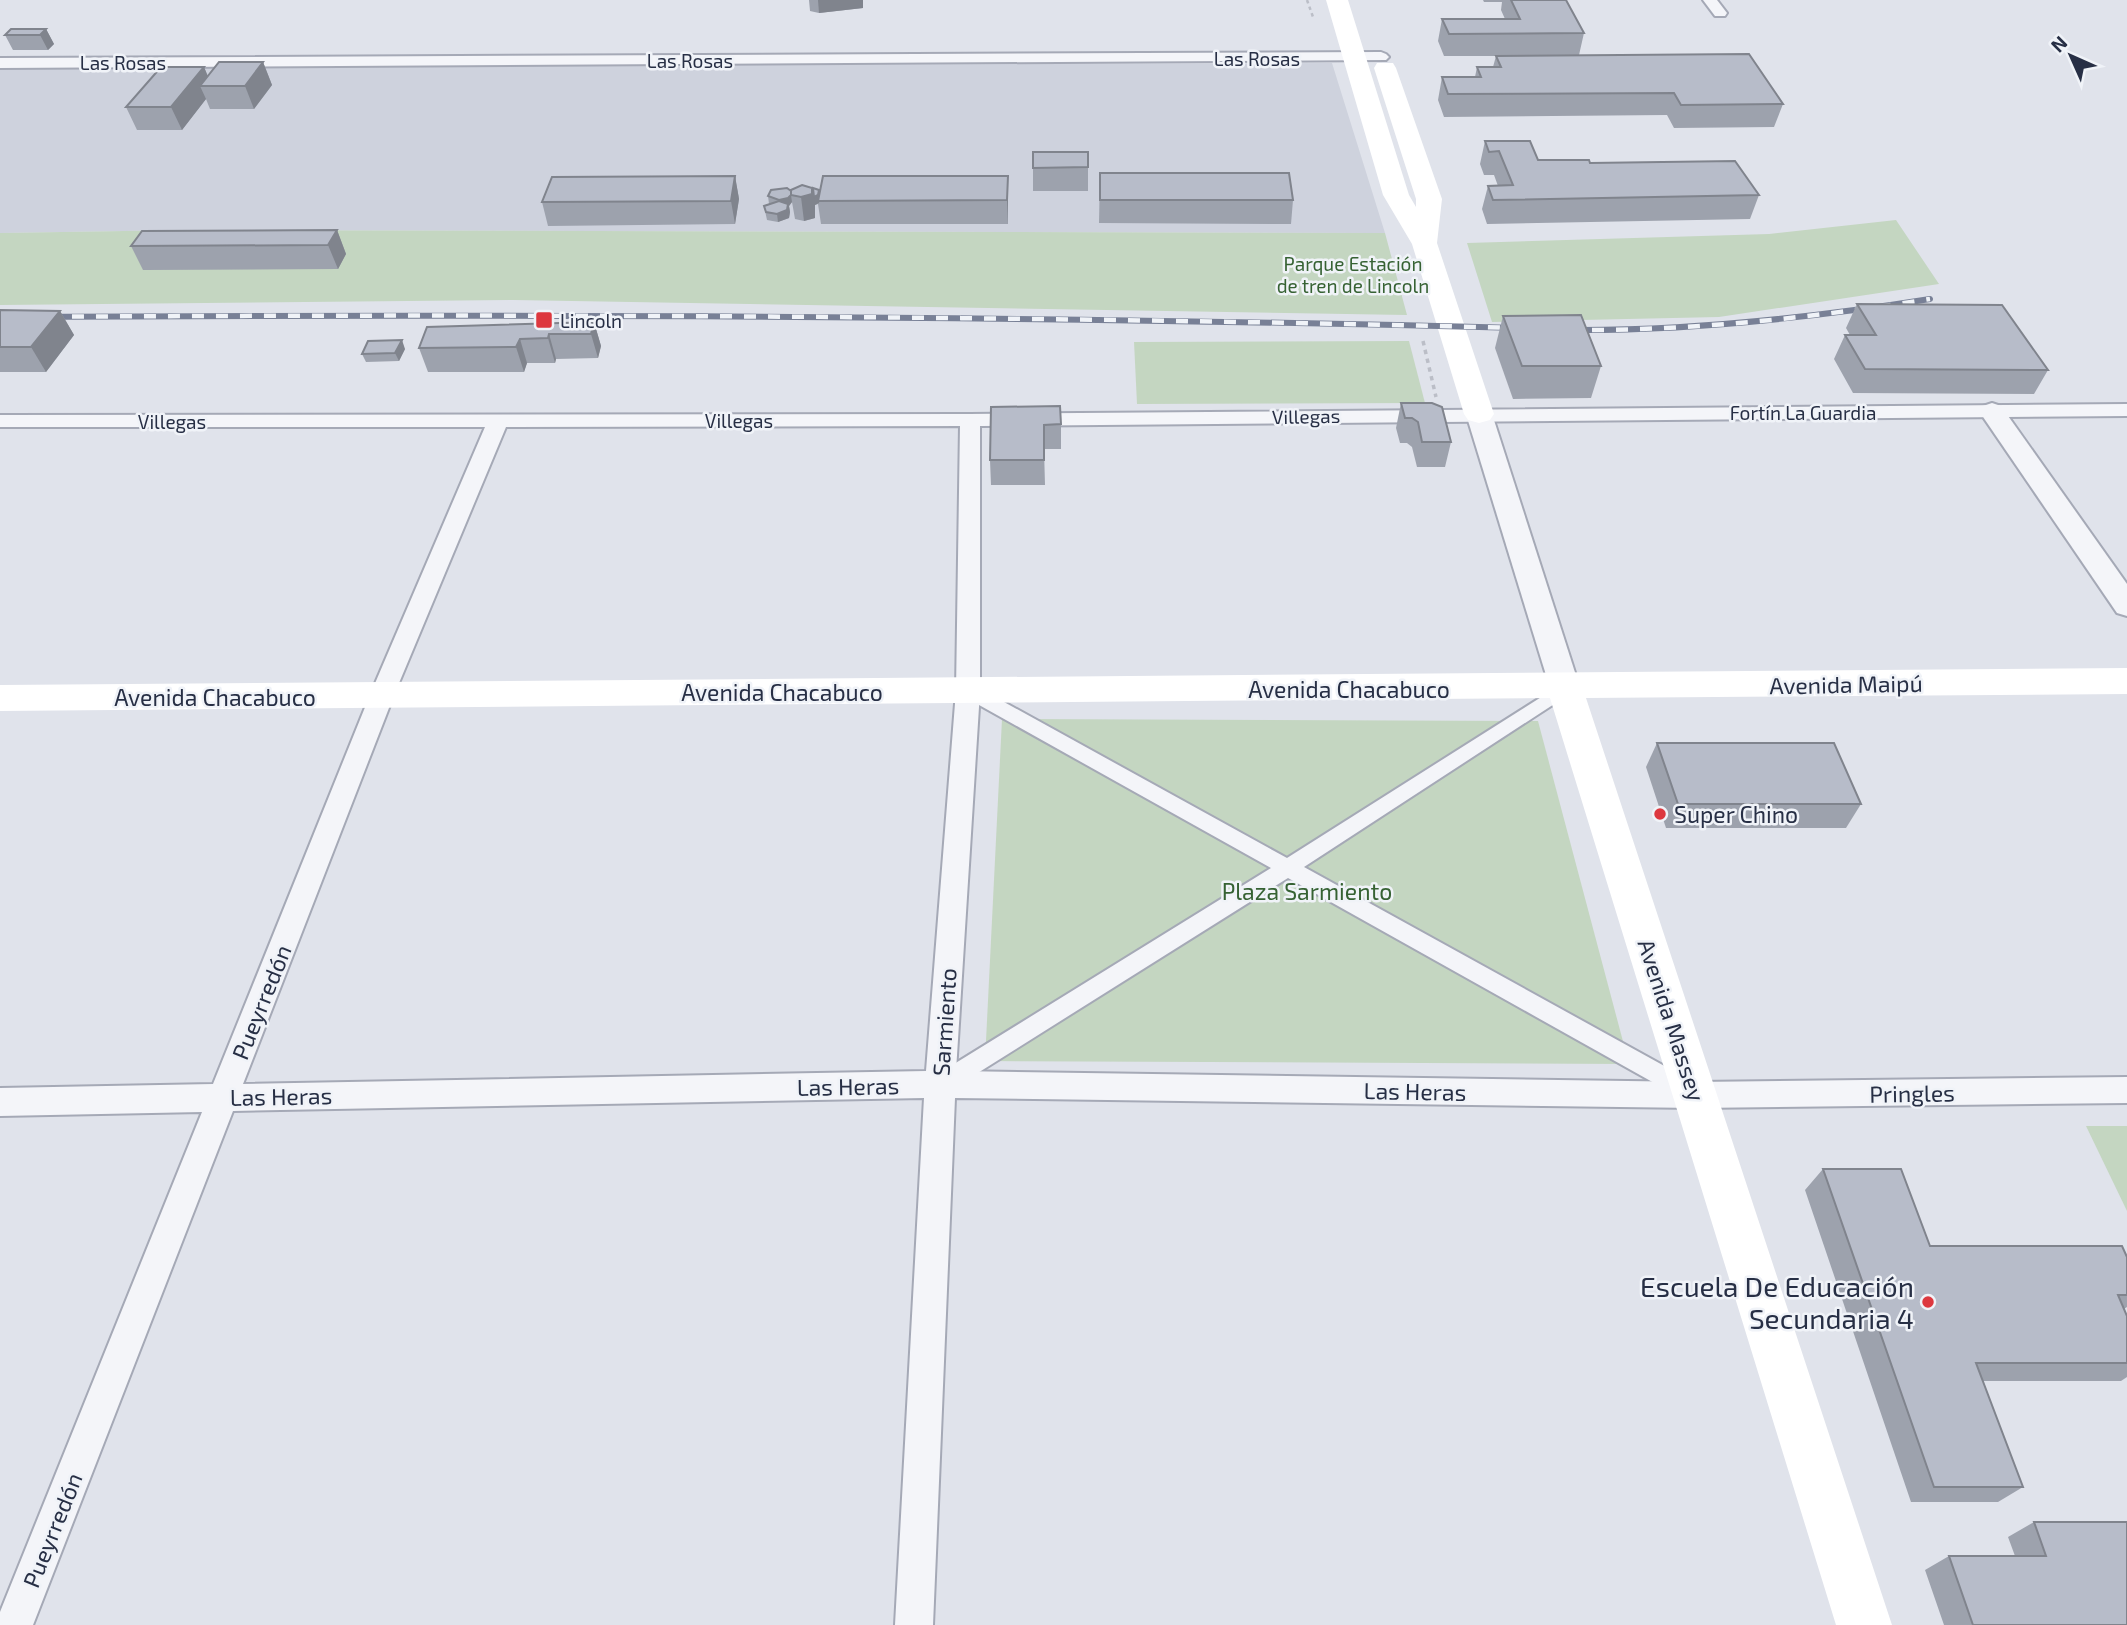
<svg xmlns="http://www.w3.org/2000/svg" width="2127" height="1625" font-family="'Exo 2',sans-serif">
	<rect width="100%" height="100%" fill="#e0e3eb"/>
	<path fill="#ced2dd" d="M1332 63 1385 233 187 230 0 233V67Z"/>
	<g fill="#c4d6c1">
		<path d="M1896 220 1939 284 1719 317 1492 322 1467 243 1769 234Z"/>
		<path d="M187 230 1385 233 1407 315 513 300 0 305V233Z"/>
		<path d="M1409 341 1425 403 1137 404 1134 342Z"/>
		<path d="M1002 719 1538 721 1629 1064 985 1061Z"/>
		<path d="M2086 1126H2127V1211Z"/>
	</g>
	<g fill="none" stroke-linecap="round" stroke-linejoin="round">
		<g stroke="#a5a9b6" stroke-width="4">
			<path id="pedestrian" d="M1565 682 1571 683 1574 688 1571 693 1304 867 1697 1084 1700 1091 1697 1098 1689 1101 1681 1098 1288 878 949 1091 941 1094 933 1091 930 1084 933 1077 1271 868 963 696 960 691 963 686H975L1287 858Z"/>
		</g>
		<g stroke="#a5a9b6" stroke-width="4">
			<g id="minor">
				<path d="M1703 0H1717L1727 13 1725 16H1715Z"/>
				<path d="M1381 52 1386 54 1389 57 1386 60 0 68V58Z"/>
				<path d="M2127 404V416L980 426V691L956 1071 1696 1082 2127 1077V1103L1696 1108 955 1098 933 1625H895L924 1098 233 1111 33 1625H0V1612L202 1112 0 1116V1088L213 1084 370 695 485 427H0V415L970 414ZM960 426 956 691 926 1071 243 1084 394 695 506 427Z"/>
			</g>
		</g>
		<g stroke="#a5a9b6" stroke-width="4">
			<g id="tertiary">
				<path d="M1992 403 2001 406 2127 584V616L2117 613 1979 411 1983 406Z"/>
				<path d="M1479 406 1488 409 1492 414 1580 688 1576 696 1565 699 1554 696 1550 688 1466 414 1470 409Z"/>
			</g>
		</g>
		<path stroke="#bbbec7" stroke-width="2.5" stroke-dasharray="3.5 3.5" stroke-linecap="butt" d="M1307 0 1313 17"/>
		<path stroke="#bbbec7" stroke-width="3.5" stroke-dasharray="4.5 4.5" stroke-linecap="butt" d="M1423 341 1436 397"/>
		<use href="#pedestrian" fill="#f4f5f9" fill-rule="evenodd"/>
		<use href="#minor" fill="#f4f5f9" fill-rule="evenodd"/>
		<use href="#tertiary" fill="#f4f5f9" fill-rule="evenodd"/>
		<g fill="#fff" fill-rule="evenodd">
			<path d="M1326 0H1348L1409 195 1416 207V199L1374 68 1377 63H1393L1396 68 1442 199 1437 243 1494 414 1490 420 1479 423 1468 420 1464 414 1412 244 1383 195Z"/>
			<path d="M2127 668V694L1586 698 1892 1625H1836L1550 698 0 711V685Z"/>
		</g>
		<g stroke="#788096" stroke-width="6">
			<g id="rail">
				<path d="M0 317C506 314 1013 315 1519 328"/>
				<path d="M1568 330C1690 331 1810 318 1930 299"/>
			</g>
		</g>
		<use href="#rail" stroke="#f0f3f8" stroke-width="4.5" stroke-dasharray="12" stroke-linecap="butt"/>
	</g>
	<g fill="#9da2ad">
		<path d="M809 0H863V8L819 13 810 11Z"/>
		<path d="M1483 0H1566L1584 33 1579 55 1783 104 1774 127 1674 128 1667 115 1444 117 1438 100 1442 77H1475L1477 67H1493L1496 56H1444L1438 41 1442 19H1505L1501 10 1502 2H1484Z"/>
		<path d="M46 29 54 44 48 50H13L5 35Z"/>
		<path d="M263 62 272 85 254 109H210L206 99 182 130H137L126 107 204 67 208 77Z"/>
		<path d="M1485 141 1538 160 1590 163 1759 195 1750 219 1487 224 1482 209 1488 186H1498L1494 175H1484L1480 164Z"/>
		<path d="M1088 167V191H1033V168Z"/>
		<path d="M1100 173 1293 200 1291 224 1099 223Z"/>
		<path d="M735 176 739 199 735 224 548 226 542 202Z"/>
		<path d="M1008 176V224H821L818 204 815 205V218L804 221 795 219 792 202 789 206 790 212 789 218 778 222 767 220 764 206 769 204 768 196 791 191 819 190V195Z"/>
		<path d="M337 230 346 254 338 269 143 270 131 246Z"/>
		<path d="M1857 304 2048 370 2034 394 1853 393 1834 359 1845 335H1850L1846 328Z"/>
		<path d="M0 310 60 311 74 335 46 372H0Z"/>
		<path d="M1503 316 1601 366 1591 398 1513 399 1495 348Z"/>
		<path d="M594 322 601 346 598 358 556 359 555 363H527L524 372H428L419 348Z"/>
		<path d="M405 349 399 361 366 362 362 354Z"/>
		<path d="M1401 403 1451 442 1445 467H1417L1412 447 1407 443H1400L1396 428Z"/>
		<path d="M991 407 1061 424V449H1044L1045 485H991L990 460Z"/>
		<path d="M1657 743 1861 804 1846 828H1666L1646 767Z"/>
		<path d="M1823 1169 1930 1246 2127 1257V1307L2124 1309 2127 1316V1377L2121 1381H1983L2023 1487 1998 1502H1911L1805 1190Z"/>
		<path d="M2034 1522 2127 1625H1944L1925 1570 1949 1556H2015L2008 1537Z"/>
	</g>
	<g fill="#80848d">
		<path d="M818 0H863V8L819 13Z"/>
		<path d="M46 29 54 44 48 50 40 35Z"/>
		<path d="M263 62 272 85 254 109 245 86Z"/>
		<path d="M204 67 212 86H200L206 99 182 130 171 107Z"/>
		<path d="M735 176 739 199 735 224 731 201Z"/>
		<path d="M1008 176V224L1007 200Z"/>
		<path d="M812 188 819 190 820 198 819 203 815 205V218L804 221 801 197Z"/>
		<path d="M791 195 792 202 789 206 790 212 789 218 778 222 777 214 779 200Z"/>
		<path d="M337 230 346 254 338 269 328 245Z"/>
		<path d="M60 311 74 335 46 372 31 347Z"/>
		<path d="M594 322 601 346 598 358 591 334Z"/>
		<path d="M549 334 556 359 555 363 548 338Z"/>
		<path d="M520 339 527 363 524 372 516 347Z"/>
		<path d="M402 340 405 349 399 361 395 353Z"/>
	</g>
	<g fill="#b7bcc9" stroke="#80848d" stroke-width="2">
		<path d="M1511 0H1566L1584 33 1449 34 1442 19H1520Z"/>
		<path d="M11 29H46L40 35H5Z"/>
		<path d="M1749 54 1783 104 1681 105 1674 93 1448 94 1442 77H1481L1477 67H1501L1496 56Z"/>
		<path d="M219 62H263L245 86H200Z"/>
		<path d="M161 67H204L171 107H126Z"/>
		<path d="M1485 141H1530L1538 160H1589L1590 163 1735 161 1759 195 1493 200 1488 186 1513 185 1499 151 1489 152Z"/>
		<path d="M1033 152H1088V167L1033 168Z"/>
		<path d="M1100 173H1289L1293 200H1100Z"/>
		<path d="M735 176 731 201 542 202 552 177Z"/>
		<path d="M823 176H1008L1007 200 818 201Z"/>
		<path d="M802 185 812 188V194L801 197 791 195V190Z"/>
		<path d="M787 188 791 191V195L788 198 779 200 768 196 771 190Z"/>
		<path d="M813 188 819 190 818 195 814 197Z"/>
		<path d="M779 201 788 204 787 210 777 214 766 212 764 206Z"/>
		<path d="M337 230 328 245 131 246 142 231Z"/>
		<path d="M1857 304 2002 305 2048 370 1865 369 1845 335H1876Z"/>
		<path d="M0 310 60 311 31 347H0Z"/>
		<path d="M1581 315 1601 366H1522L1503 316Z"/>
		<path d="M594 322 591 334H549L548 338 520 339 516 347 419 348 427 327Z"/>
		<path d="M402 340 395 353 362 354 368 341Z"/>
		<path d="M1401 403H1432L1442 407 1451 442H1422L1418 422 1412 418H1405Z"/>
		<path d="M1060 406 1061 424 1044 425V460H990L991 407Z"/>
		<path d="M1657 743H1834L1861 804H1678Z"/>
		<path d="M1823 1169H1901L1930 1246H2122L2127 1257V1295H2118L2127 1316V1363H1976L2023 1487H1934Z"/>
		<path d="M2034 1522H2127V1625H1973L1949 1556H2046Z"/>
	</g>
	<g fill="#dd383f" stroke="#f0f3f8" stroke-width="2.5">
		<rect x="535" y="311" width="18" height="18" rx="3.5"/>
		<circle cx="1660" cy="814" r="7"/>
		<circle cx="1928" cy="1302" r="7"/>
	</g>
	<g text-anchor="middle" dominant-baseline="central" stroke-width="5" stroke-linejoin="round" paint-order="stroke">
		<g font-size="19" fill="#272f45" stroke="#f0f3f8">
			<text x="1257" y="58">Las Rosas</text>
			<text x="690" y="60">Las Rosas</text>
			<text x="123" y="62">Las Rosas</text>
			<text x="1803" y="412">Fortín La Guardia</text>
			<text transform="translate(1306 416) rotate(-1)">Villegas</text>
			<text x="739" y="420">Villegas</text>
			<text x="172" y="421">Villegas</text>
		</g>
		<g font-size="19" fill="#366233" stroke="#f0f3f8">
			<text x="1353" y="263">Parque Estación<tspan x="1353" dy="22">de tren de Lincoln</tspan></text>
		</g>
		<g font-size="19" fill="#272f45" stroke="#f0f3f8" text-anchor="start">
			<text x="560" y="320">Lincoln</text>
		</g>
		<g font-size="23" fill="#272f45" stroke="#f0f3f8">
			<text transform="translate(1846 684) rotate(-1)">Avenida Maipú</text>
			<text x="1349" y="689">Avenida Chacabuco</text>
			<text x="782" y="692">Avenida Chacabuco</text>
			<text x="215" y="697">Avenida Chacabuco</text>
			<text transform="translate(261 1002) rotate(-68)">Pueyrredón</text>
			<text transform="translate(1672 1020) rotate(72)">Avenida Massey</text>
			<text transform="translate(944 1022) rotate(-86)">Sarmiento</text>
			<text transform="translate(848 1086) rotate(-1)">Las Heras</text>
			<text transform="translate(1415 1091) rotate(1)">Las Heras</text>
			<text transform="translate(1912 1093) rotate(-1)">Pringles</text>
			<text transform="translate(281 1096) rotate(-1)">Las Heras</text>
			<text transform="translate(52 1530) rotate(-68)">Pueyrredón</text>
		</g>
		<g font-size="23" fill="#272f45" stroke="#f0f3f8" text-anchor="start">
			<text x="1674" y="814">Super Chino</text>
		</g>
		<g font-size="23" fill="#366233" stroke="#f0f3f8">
			<text x="1307" y="891">Plaza Sarmiento</text>
		</g>
		<g font-size="28" fill="#272f45" stroke="#f0f3f8" text-anchor="end">
			<text x="1914" y="1286">Escuela De Educación<tspan x="1914" dy="32">Secundaria 4</tspan></text>
		</g>
	</g>
	<g transform="translate(2071 56) rotate(315)" stroke="#f0f3f8" stroke-width="5" paint-order="stroke">
	<path d="M0-5L12 26L0 18L-12 26Z" fill="#272f45"/>
	<text y="-10" font-size="19" font-weight="bold" text-anchor="middle" fill="#272f45">N</text>
	</g>
</svg>
